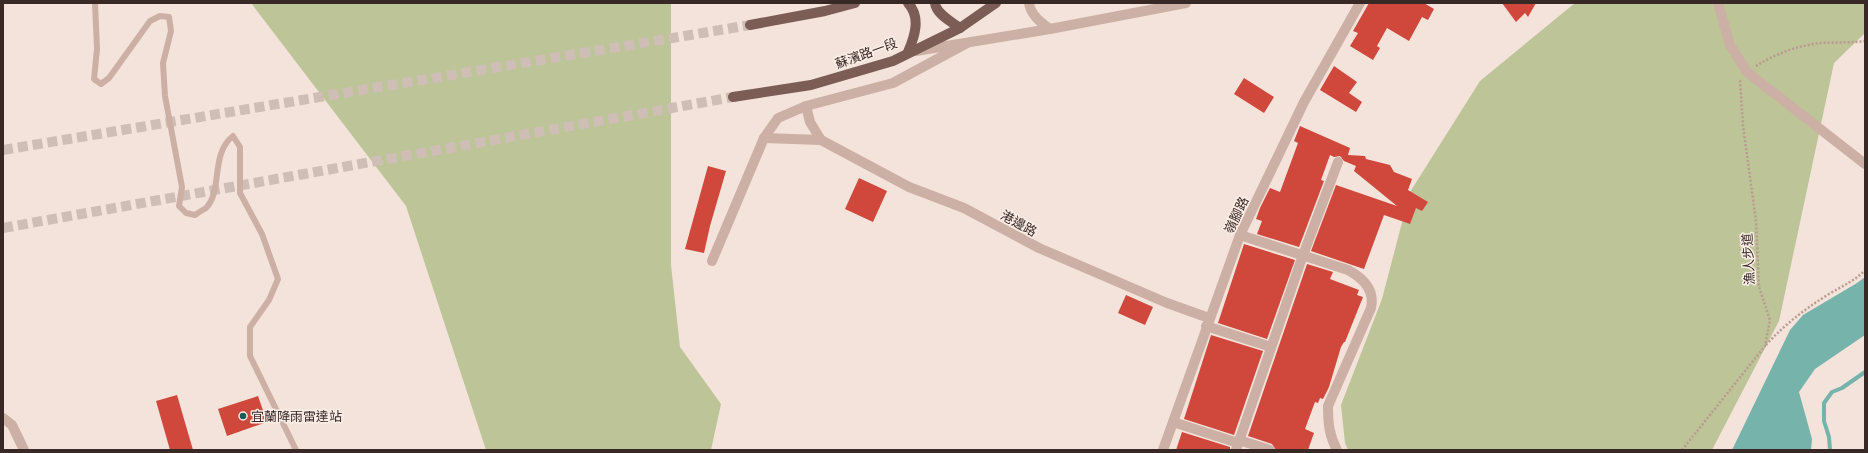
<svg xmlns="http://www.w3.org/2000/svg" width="1868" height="453" font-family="Lato,'Noto Sans TC',sans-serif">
	<rect width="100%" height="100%" fill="#f4e3da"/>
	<g fill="#bcc498">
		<path d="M251 3H671V265L680 347 721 404 711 450H486L406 206Z"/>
		<path d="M1575 3H1865V33L1834 63 1779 321 1712 450H1348L1345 443 1341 405 1382 299 1410 192 1480 81Z"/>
	</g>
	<path fill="#76b3ab" d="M1865 277V335L1815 369 1799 392 1812 439 1811 450H1732L1790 330 1803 315 1857 283Z"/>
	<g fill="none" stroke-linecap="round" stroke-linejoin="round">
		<path stroke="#76b3ab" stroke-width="4" d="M1830 450 1829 437 1824 421V403L1832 392 1842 388 1865 372"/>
	</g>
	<g fill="#d0473c">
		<path d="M1369 3H1424L1434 9 1428 20 1422 17 1409 41 1387 28 1377 46 1380 48 1373 60 1350 46 1358 33 1353 31Z"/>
		<path d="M1502 3H1536L1528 17 1525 13 1516 22Z"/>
		<path d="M1334 66 1357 82 1349 93 1362 102 1356 112 1320 90Z"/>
		<path d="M1244 78 1274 97 1264 113 1234 94Z"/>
		<path d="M1300 126 1350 148 1348 155 1365 156 1366 159 1390 165 1394 172 1412 179 1408 190 1428 202 1422 211 1416 208 1410 224 1384 215 1364 269 1311 251 1336 185 1397 206 1354 171 1356 166 1344 161 1340 156 1334 157 1330 155 1321 180 1324 181 1299 247 1257 234 1262 221 1256 219 1260 208 1270 188 1280 192 1298 143 1294 141Z"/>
		<path d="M708 166 726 171 710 226 704 253 685 249Z"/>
		<path d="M859 178 887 191 873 222 845 209Z"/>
		<path d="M1244 244 1295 260 1267 339 1218 323Z"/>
		<path d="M1307 264 1333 272 1330 279 1359 290 1357 295 1363 297 1345 342H1344L1341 347 1329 387 1323 399 1320 398 1318 403 1315 402 1305 429 1314 433 1308 450H1276L1272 444 1248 436Z"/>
		<path d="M1126 295 1153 307 1145 325 1118 313Z"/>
		<path d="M1211 335 1263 351 1234 435 1184 419Z"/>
		<path d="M177 395 193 450H170L156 401Z"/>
		<path d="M258 396 267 422 227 436 218 409Z"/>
		<path d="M1182 432 1230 447V450H1176Z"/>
	</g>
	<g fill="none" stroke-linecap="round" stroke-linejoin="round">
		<g stroke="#cebeb6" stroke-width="10" stroke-dasharray="10 5" stroke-linecap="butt">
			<path d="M3 150 750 25"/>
			<path d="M3 228 733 97"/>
		</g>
		<g stroke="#b99a8f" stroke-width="2.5" stroke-dasharray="2 2" stroke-linecap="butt">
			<path d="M1756 66C1775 54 1799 45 1821 43 1836 42 1850 43 1865 41"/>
			<path d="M1766 345C1785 324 1805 309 1829 294 1842 286 1855 281 1865 270"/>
			<path d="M1682 450 1765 346 1770 320 1759 287 1756 221 1743 126 1740 80"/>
		</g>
		<path stroke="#cdb0a5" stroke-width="6" d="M95 3 97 49 94 79 101 84 109 78 150 21 160 16 169 17 171 31 163 63 165 96 182 187 179 206 186 213 195 215C199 212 203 210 206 208 223 191 210 154 233 136L240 147V193L262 234 278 279 269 300 250 327V356L296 450"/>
		<g stroke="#cdb0a5" stroke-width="10">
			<path d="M1029 3C1031 15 1040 22 1050 29"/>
			<path d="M1718 3 1730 45 1747 72 1865 164"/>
			<path d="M916 51 1050 29 1186 3"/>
			<path d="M806 106 810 122 821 140"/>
			<path d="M764 138 821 140 909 187 964 208 1039 248 1167 303 1209 318"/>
			<path d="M1240 235 1348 270C1363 278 1375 290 1371 308L1328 406C1328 423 1329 435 1337 450"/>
			<path d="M712 261 764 138 778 118 806 106 893 83 967 43"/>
			<path d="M1206 326 1271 347"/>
			<path d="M3 418 12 425 24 450"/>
			<path d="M1173 422 1238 443"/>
			<path d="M1239 440 1270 450"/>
			<path d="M1236 450 1303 255 1338 162"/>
		</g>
		<path stroke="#cdb0a5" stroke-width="10" d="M1163 450 1240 235 1304 102 1360 3"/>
		<g stroke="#7b5d56" stroke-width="10">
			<path d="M935 3C936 14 952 22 960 28"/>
			<path d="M750 25 825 11 855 3"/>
			<path d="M908 52C915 36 921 17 908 3"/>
			<path d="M733 97 811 85 893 61 960 28 996 3"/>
		</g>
	</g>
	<circle fill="#195c56" stroke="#fbeee6" stroke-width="1.5" cx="243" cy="416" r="4"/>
	<g text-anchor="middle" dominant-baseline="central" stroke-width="3" stroke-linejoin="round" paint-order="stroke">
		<g font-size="13" fill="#382927" stroke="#fbeee6">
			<text transform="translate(866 53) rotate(-20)">蘇濱路一段</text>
			<text transform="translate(1236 215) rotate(-65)">嶺腳路</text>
			<text transform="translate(1019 223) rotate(29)">港邊路</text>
			<text transform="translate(1748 259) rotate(-93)">漁人步道</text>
		</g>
		<g font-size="13" fill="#382927" stroke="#fbeee6" text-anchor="start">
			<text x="251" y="416">宜蘭降雨雷達站</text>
		</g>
	</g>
	<rect width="1868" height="453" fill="none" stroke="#382927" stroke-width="8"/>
</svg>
